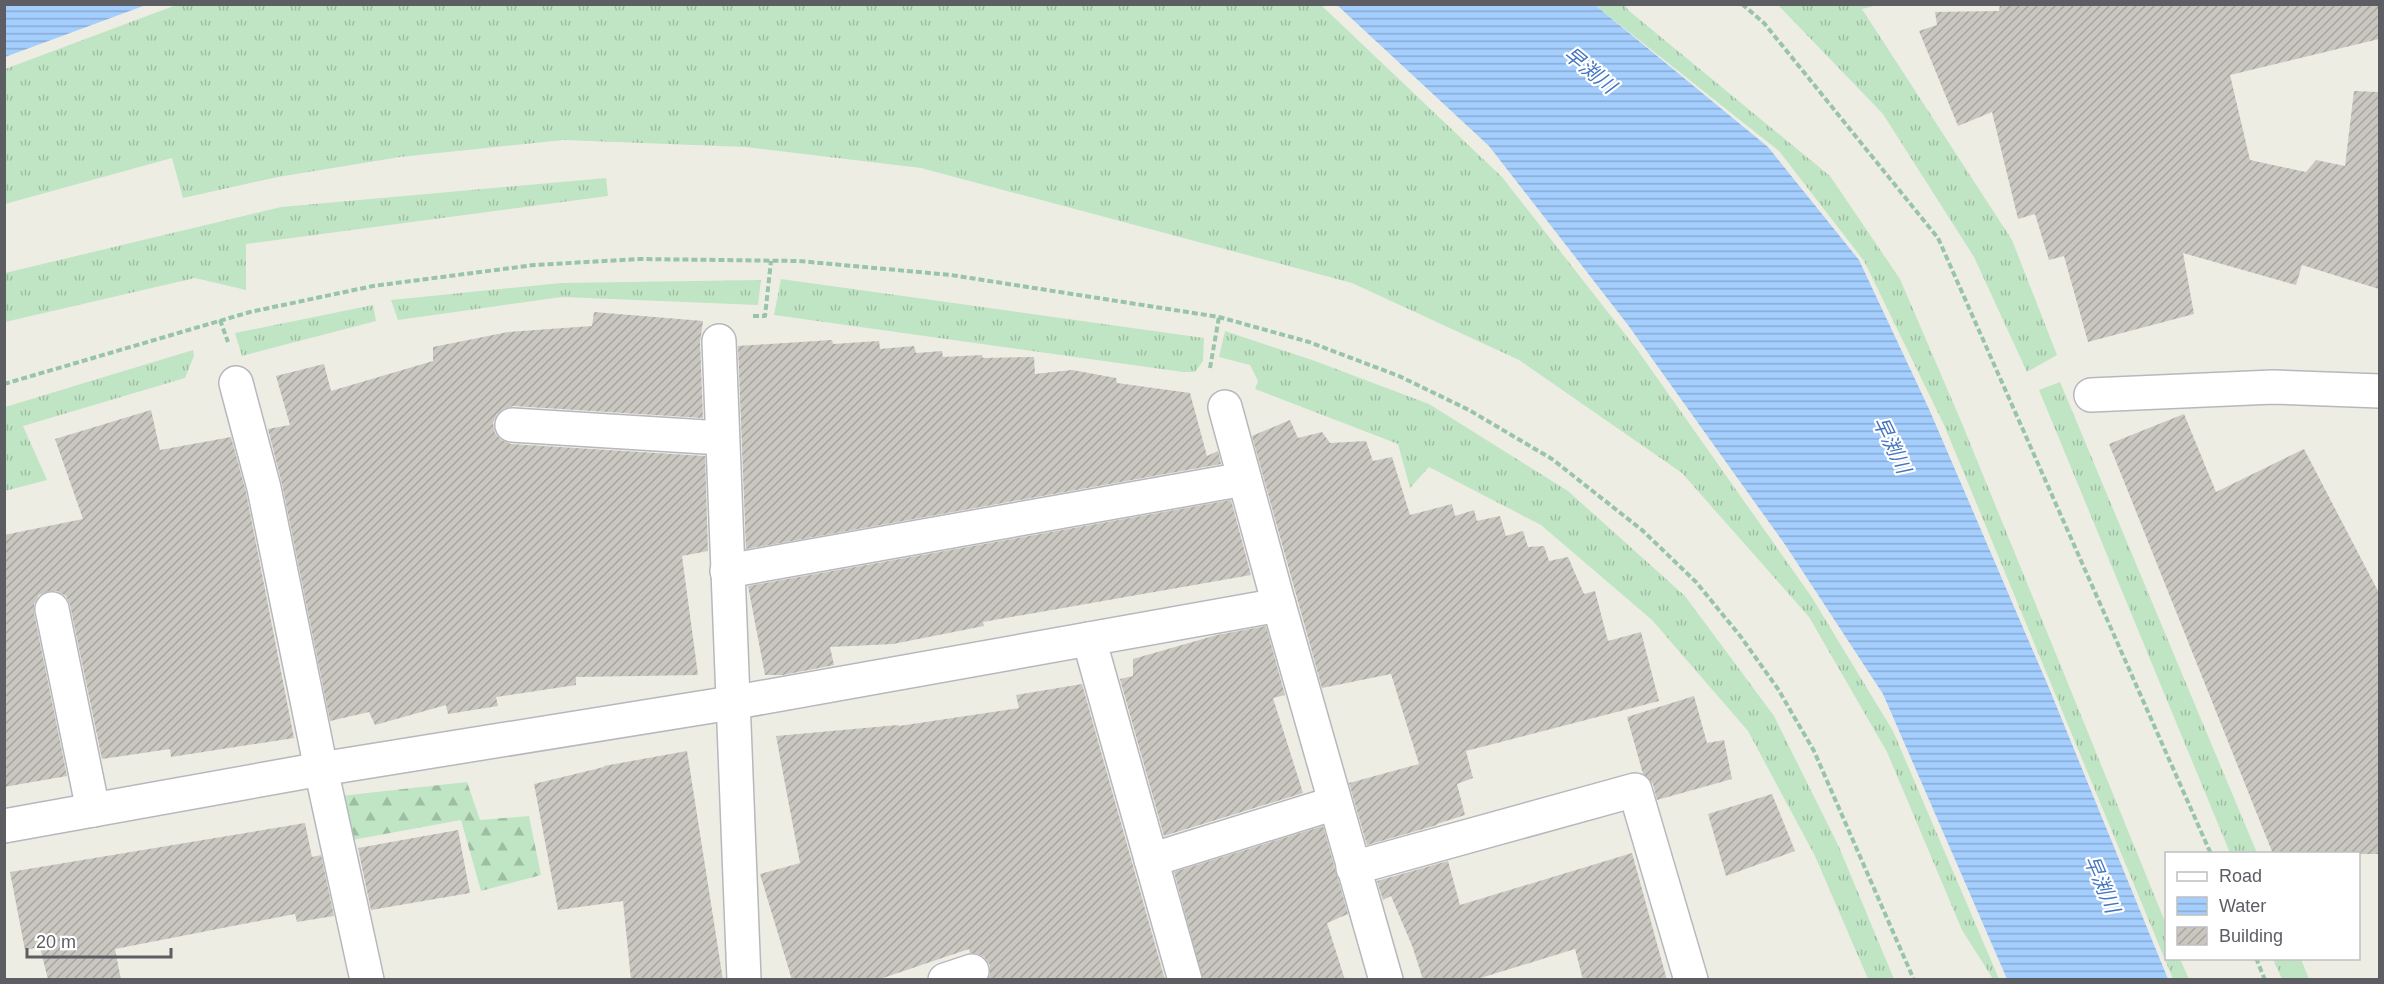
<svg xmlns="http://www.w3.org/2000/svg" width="2384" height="984" font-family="Arial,'Noto Sans JP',sans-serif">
	<defs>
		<pattern id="grass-tufts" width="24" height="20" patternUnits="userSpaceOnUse" patternTransform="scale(1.5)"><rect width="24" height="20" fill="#c0e5c4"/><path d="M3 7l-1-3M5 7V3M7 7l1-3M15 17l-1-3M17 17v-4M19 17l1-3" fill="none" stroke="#9fbda3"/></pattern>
		<pattern id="forest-firs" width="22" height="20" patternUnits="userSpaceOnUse" patternTransform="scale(1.5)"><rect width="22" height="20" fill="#c0e5c4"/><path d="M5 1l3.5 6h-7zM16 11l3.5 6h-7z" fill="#9fbda3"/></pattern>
		<pattern id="water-rules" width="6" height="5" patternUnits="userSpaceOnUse" patternTransform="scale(1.5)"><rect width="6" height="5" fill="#a4cefe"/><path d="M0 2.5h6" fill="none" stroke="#89aad1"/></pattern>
		<pattern id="building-hatch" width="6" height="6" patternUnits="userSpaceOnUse" patternTransform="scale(1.5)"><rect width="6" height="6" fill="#cac7c1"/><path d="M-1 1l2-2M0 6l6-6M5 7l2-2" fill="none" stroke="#a7a5a0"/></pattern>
	</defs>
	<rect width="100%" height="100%" fill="#eeede4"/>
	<g fill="url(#grass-tufts)">
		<path d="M179 4 1321 5 1502 177 1636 348 1811 596 1893 731 1999 979H1993L1962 930 1887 752 1809 617 1682 473 1519 360 1352 283 921 168 745 147 564 140 400 157 278 177 183 198 172 158 5 204V69Z"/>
		<path d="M1595 5H1625L1628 10 1830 176 1900 279 1961 421 2166 924V958L2180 959 2189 979H2173L1944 425 1864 261 1779 151Z"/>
		<path d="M1778 5H1878L1862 9 2012 240 2057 355 2027 372 1974 257 1883 114Z"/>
		<path d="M606 178 608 196 246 244V290L195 278 5 322V273L281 207Z"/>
		<path d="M781 279 1204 338 1203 361 1195 372H1183L774 315Z"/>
		<path d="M761 280 758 305 562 297 398 320 391 300 561 283Z"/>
		<path d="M373 305 376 321 242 356 235 333Z"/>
		<path d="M1225 331 1315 361 1429 404 1568 491 1685 596 1774 716 1839 847 1894 979H1868L1815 856 1748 731 1652 620 1541 525 1429 467 1410 488 1398 444 1255 389 1258 381 1250 365 1219 357Z"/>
		<path d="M193 350 194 356 185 378 23 426 47 480 5 491V407Z"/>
		<path d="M2060 382 2257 853H2230L2039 390Z"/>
		<path d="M2273 959H2301L2309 979H2282Z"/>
	</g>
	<path fill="url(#forest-firs)" d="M467 782 480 820 529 816 541 875 481 891 461 820 352 840 340 796Z"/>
	<g fill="url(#water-rules)">
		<path d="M5 4H146V5L5 57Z"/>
		<path d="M1337 5H1595L1768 147 1859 260 1929 409 2049 688 2168 979H2007L1883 694 1786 546 1628 325 1489 146Z"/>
	</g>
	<g fill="url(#building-hatch)">
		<path d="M2000 4H2379V39L2230 75 2250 160 2306 172 2316 160 2345 166 2354 91 2379 92V289L2302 265 2296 285 2183 253 2194 314 2088 342 2064 256 2049 260 2035 214 2018 219 1992 112 1958 126 1919 31 1937 25 1935 12 1999 11Z"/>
		<path d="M594 312 703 321 700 342 703 418 513 406 503 409 497 414 493 423 495 433 501 440 511 444 705 456 708 551 682 556 698 675 576 677V685L496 697 498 706 448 714 446 705 375 725 369 712 330 721 282 484 268 429 290 425 276 376 324 364 331 391 433 361V347L508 332 592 326Z"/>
		<path d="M832 340 833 344 879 341 880 349 914 346 916 353 942 351 943 357 982 355 983 358 1034 357 1035 374 1072 370 1116 378 1117 383 1190 393 1207 456 1218 451 1221 464 746 549 738 346Z"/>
		<path d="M151 410 160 450 231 437 246 492 294 738 171 757 170 749 102 759 70 605 66 596 57 591H49L39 595 34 604V613L67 776 4 787V535L83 519 55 439Z"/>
		<path d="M2184 414 2216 492 2304 449 2379 593V854H2273L2109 444Z"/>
		<path d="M1290 420 1298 438 1322 432 1330 443 1366 441 1373 461 1392 457 1410 515 1452 504 1455 516 1474 510 1477 521 1500 516 1506 536 1523 531 1528 547 1544 546 1549 561 1568 557 1584 594 1595 591 1608 641 1641 632 1659 701 1466 751 1473 778 1457 784 1465 815 1437 824V825L1367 845 1349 783 1419 764 1391 674 1322 688 1252 436Z"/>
		<path d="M1231 500 1251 575 983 622 984 626 893 644 830 647 834 665 783 675H765L748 586Z"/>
		<path d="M1266 626 1285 695 1273 698 1303 793 1164 836 1120 679 1133 676V659L1217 635Z"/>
		<path d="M1082 684 1165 980H988L990 974V965L984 957 976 953H970L969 949 877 980H792L760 874 800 863 776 736 898 725 899 726 1019 708 1016 695Z"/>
		<path d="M1694 696 1707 743 1724 740 1732 779 1657 800 1653 784 1643 774 1627 717Z"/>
		<path d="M687 751 723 980H631L623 901 558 910 534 784 604 767V766Z"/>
		<path d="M1772 794 1795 851 1726 876 1708 814Z"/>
		<path d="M305 823 312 857 321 855 334 916 297 922 295 914 115 949 121 980H48L40 947 25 950 10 872Z"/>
		<path d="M1323 826 1348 914 1327 923 1345 980H1203L1174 872Z"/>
		<path d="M458 830 470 893 371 910 358 848Z"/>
		<path d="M1632 853 1667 980H1583L1575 949 1474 980H1423L1413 948 1391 896 1383 900 1377 881 1448 861 1460 905Z"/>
	</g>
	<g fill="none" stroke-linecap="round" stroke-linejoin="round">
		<g stroke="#b6b8be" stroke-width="36">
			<g id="minor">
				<path d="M719 341 744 980"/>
				<path d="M236 383 264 488 321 769 367 980"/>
				<path d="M2091 395 2273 387 2380 391"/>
				<path d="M1225 407 1279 605 1386 980"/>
				<path d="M512 425 722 438"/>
				<path d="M727 571 1244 479"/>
				<path d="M52 609 93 810"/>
				<path d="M1089 639 1185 980"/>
				<path d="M4 826 321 769 731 703 1279 605"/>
				<path d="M1151 860 1335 803"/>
				<path d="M1353 868 1635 790 1691 980"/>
				<path d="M945 980 972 971"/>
			</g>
		</g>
		<g stroke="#98c4a9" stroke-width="4" stroke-dasharray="6 3" stroke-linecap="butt">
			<path d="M1742 4 1764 23 1938 238 2211 854"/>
			<path d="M753 316H765L771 261"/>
			<path d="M220 320 228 342"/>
			<path d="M1210 368 1219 317"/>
			<path d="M4 384 250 312 373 286 534 265 640 259 799 261 951 275 1219 317 1309 342 1399 376 1469 410 1552 459 1642 530 1696 582 1741 637 1778 689 1814 751 1914 980"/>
			<path d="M2256 958 2265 980"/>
		</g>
		<use href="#minor" stroke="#fff" stroke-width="33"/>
	</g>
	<g text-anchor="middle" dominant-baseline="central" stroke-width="4.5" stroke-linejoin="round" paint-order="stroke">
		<g font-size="20" font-style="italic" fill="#4676c1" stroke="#fff">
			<text transform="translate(1590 70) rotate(39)">早渕川</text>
			<text transform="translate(1892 445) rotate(64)">早渕川</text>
			<text transform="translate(2102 884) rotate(67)">早渕川</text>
		</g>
	</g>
	<rect width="2384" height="984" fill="none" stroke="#5c5e64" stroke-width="12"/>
	<rect x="2165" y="852" width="195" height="108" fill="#ffffff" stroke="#bebfc1" stroke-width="1.5"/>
	<rect x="2177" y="872" width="30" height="9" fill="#ffffff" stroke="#bebfc1" stroke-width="1.5"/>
	<text x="2219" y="882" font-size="18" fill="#5c5e64">Road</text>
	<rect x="2177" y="897" width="30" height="18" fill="url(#water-rules)" stroke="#bebfc1" stroke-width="1.5"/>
	<text x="2219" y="912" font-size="18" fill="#5c5e64">Water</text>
	<rect x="2177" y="927" width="30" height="18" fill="url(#building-hatch)" stroke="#bebfc1" stroke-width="1.5"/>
	<text x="2219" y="942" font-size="18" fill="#5c5e64">Building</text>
	<path d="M27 948v9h144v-9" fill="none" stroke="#5c5e64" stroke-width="3"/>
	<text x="36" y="948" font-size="18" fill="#5c5e64" stroke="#ffffff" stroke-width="4.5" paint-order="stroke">20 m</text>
</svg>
